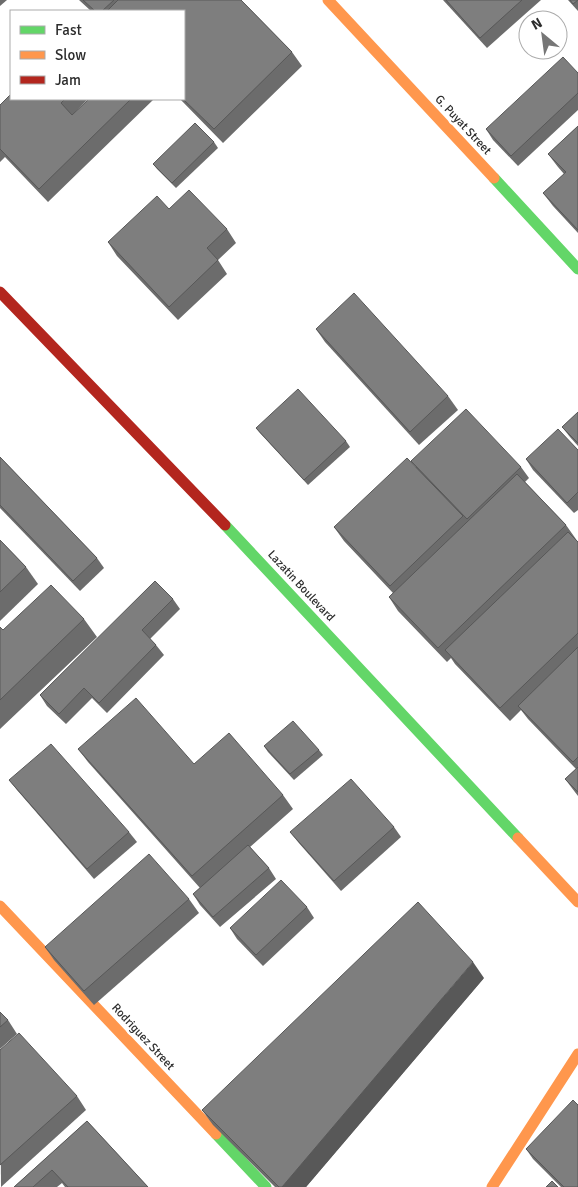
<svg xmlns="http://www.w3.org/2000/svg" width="578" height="1187" font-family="Signika,sans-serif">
	<rect width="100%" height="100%" fill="#fff"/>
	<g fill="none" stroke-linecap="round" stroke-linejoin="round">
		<g stroke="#63d668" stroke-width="11">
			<path d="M494 178 578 269"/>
			<path d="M225 525 518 838"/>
			<path d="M216 1134 266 1187"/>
		</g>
		<g stroke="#ff974d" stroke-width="11">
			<path d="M328 0 494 178"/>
			<path d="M518 838 578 902"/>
			<path d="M0 906 216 1134"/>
			<path d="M492 1187 578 1054"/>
		</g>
		<path stroke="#b3261e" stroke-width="11" d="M0 292 225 525"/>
	</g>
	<g fill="#6c6c6c">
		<path d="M0 0H7L0 6Z"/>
		<path d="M79 0H241L292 52 302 66 223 143 180 99H184V11H91Z"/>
		<path d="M443 0H541L487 48Z"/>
		<path d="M568 0H578V11Z"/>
		<path d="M578 73V110L518 166 493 140 486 129Z"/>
		<path d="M11 99H88L72 115 89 99H154L48 202 5 157 0 162V105Z"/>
		<path d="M578 126V233L553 206 543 193 564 174 558 167 548 154Z"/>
		<path d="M214 142 218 148 176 188 157 169 153 164Z"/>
		<path d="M169 209 227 229 236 243 218 260 227 274 178 320 117 256 108 242Z"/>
		<path d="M316 329 448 396 458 410 419 445 325 342Z"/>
		<path d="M578 412V446L570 437 562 427Z"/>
		<path d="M256 428 346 441 350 447 308 485 260 433Z"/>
		<path d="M578 450V510L574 513 533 470 526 459Z"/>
		<path d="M0 457 97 558 104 568 80 591 0 508Z"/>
		<path d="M411 461 521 467 529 478 525 482 566 525 578 542V796L565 779 576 769 528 719 521 710 510 721 455 664 451 658 447 662 398 611 389 597 393 593 344 541 334 527 416 467Z"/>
		<path d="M0 540 26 567 38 584 0 621Z"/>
		<path d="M173 599 180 609 150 639 156 645 164 655 107 713 92 698 66 724 47 706 40 695Z"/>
		<path d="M84 619 97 637 0 729V627L3 630Z"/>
		<path d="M264 746 319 750 323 755 294 780 268 752Z"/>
		<path d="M78 749 194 764 283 795 293 809 250 847 269 868 276 879 220 927 200 905 193 894 200 888 88 762Z"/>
		<path d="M9 780 129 832 137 842 94 879 17 790Z"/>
		<path d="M394 827 401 837 341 891 298 842 290 832Z"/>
		<path d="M189 899 199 913 94 1005 54 960 45 947Z"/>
		<path d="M307 907 314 918 263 966 237 939 230 928Z"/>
		<path d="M484 978 306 1187H275L213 1125 202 1110Z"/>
		<path d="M0 1012 8 1020 17 1034 0 1049Z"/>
		<path d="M0 1050 77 1096 86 1110 1 1187Z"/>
		<path d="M87 1121 148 1187H65L62 1183 57 1187H14Z"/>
		<path d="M526 1149 578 1187H561L533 1159Z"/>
	</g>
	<path fill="#585858" d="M473 962 484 978 306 1187H282Z"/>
	<g fill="#7e7e7e" stroke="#585858">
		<path d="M83 0H114L102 11H95Z"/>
		<path d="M118 0H241L292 52 214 129 183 99 184 11H107Z"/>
		<path d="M446 0H522L480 38Z"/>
		<path d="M570 0H578L573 4Z"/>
		<path d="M563 57 578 73V93L511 156 486 129Z"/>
		<path d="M11 94V99H65L61 103 72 115 89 99H131L39 189 0 149V105Z"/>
		<path d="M195 123 214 142 172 183 153 164Z"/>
		<path d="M578 126V230L543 193 566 172 548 154Z"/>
		<path d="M189 190 227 229 207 248 218 260 169 307 108 242 157 196 169 209Z"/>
		<path d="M354 293 448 396 410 432 316 329Z"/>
		<path d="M298 389 346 441 304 480 256 428Z"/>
		<path d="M466 409 521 467 467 519 411 461Z"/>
		<path d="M578 412V443L562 427Z"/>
		<path d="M558 429 578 450V492L567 503 526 459Z"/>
		<path d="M0 457 97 558 73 581 0 505Z"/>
		<path d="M407 458 463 516 390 586 334 527Z"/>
		<path d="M517 474 566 525 438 648 389 597Z"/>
		<path d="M568 532 578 542V633L500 708 445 650Z"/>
		<path d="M0 540 26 567 0 592Z"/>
		<path d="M155 581 173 599 142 630 156 645 99 703 84 688 59 714 40 695Z"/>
		<path d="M51 585 84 619 0 700V627L3 630Z"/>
		<path d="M578 647V757L573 762 518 706Z"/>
		<path d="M136 698 194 764 229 733 283 795 192 876 78 749Z"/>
		<path d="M293 721 319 750 290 774 264 746Z"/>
		<path d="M51 744 129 832 87 869 9 780Z"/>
		<path d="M578 767V792L565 779Z"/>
		<path d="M351 779 394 827 334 881 290 832Z"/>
		<path d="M248 845 269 868 213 917 193 894Z"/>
		<path d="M149 854 189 899 84 991 45 947Z"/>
		<path d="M281 880 307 907 256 955 230 928Z"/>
		<path d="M418 902 473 962 282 1187H279L202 1110Z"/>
		<path d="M0 1012 8 1020 0 1027Z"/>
		<path d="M19 1033 77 1096 0 1165V1050Z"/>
		<path d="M573 1100 578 1105V1187H564L526 1149Z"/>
		<path d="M87 1121 148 1187H68L52 1170 33 1187H14Z"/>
		<path d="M552 1181 558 1187H546Z"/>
	</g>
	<g text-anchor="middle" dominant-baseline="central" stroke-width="5" stroke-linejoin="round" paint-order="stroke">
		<g font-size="12" fill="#2d2d2d" stroke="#fff">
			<text transform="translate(463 125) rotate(47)">G. Puyat Street</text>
			<text transform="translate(301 586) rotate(47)">Lazatin Boulevard</text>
			<text transform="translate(143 1037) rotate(47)">Rodriguez Street</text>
		</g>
	</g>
	<rect x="10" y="10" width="175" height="90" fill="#ffffff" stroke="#ababab"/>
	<rect x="20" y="26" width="25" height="8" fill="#63d668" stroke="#ababab"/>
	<text x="55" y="35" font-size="15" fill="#2d2d2d">Fast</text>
	<rect x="20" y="51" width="25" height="8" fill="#ff974d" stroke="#ababab"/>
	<text x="55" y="60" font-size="15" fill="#2d2d2d">Slow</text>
	<rect x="20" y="76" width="25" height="8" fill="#b3261e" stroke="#ababab"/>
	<text x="55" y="85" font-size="15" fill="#2d2d2d">Jam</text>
	<g transform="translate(543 35) rotate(331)"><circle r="24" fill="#ffffff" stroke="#ababab"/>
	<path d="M0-4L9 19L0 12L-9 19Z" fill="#767676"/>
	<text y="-8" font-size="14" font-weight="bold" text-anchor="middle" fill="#2d2d2d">N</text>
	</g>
</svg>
